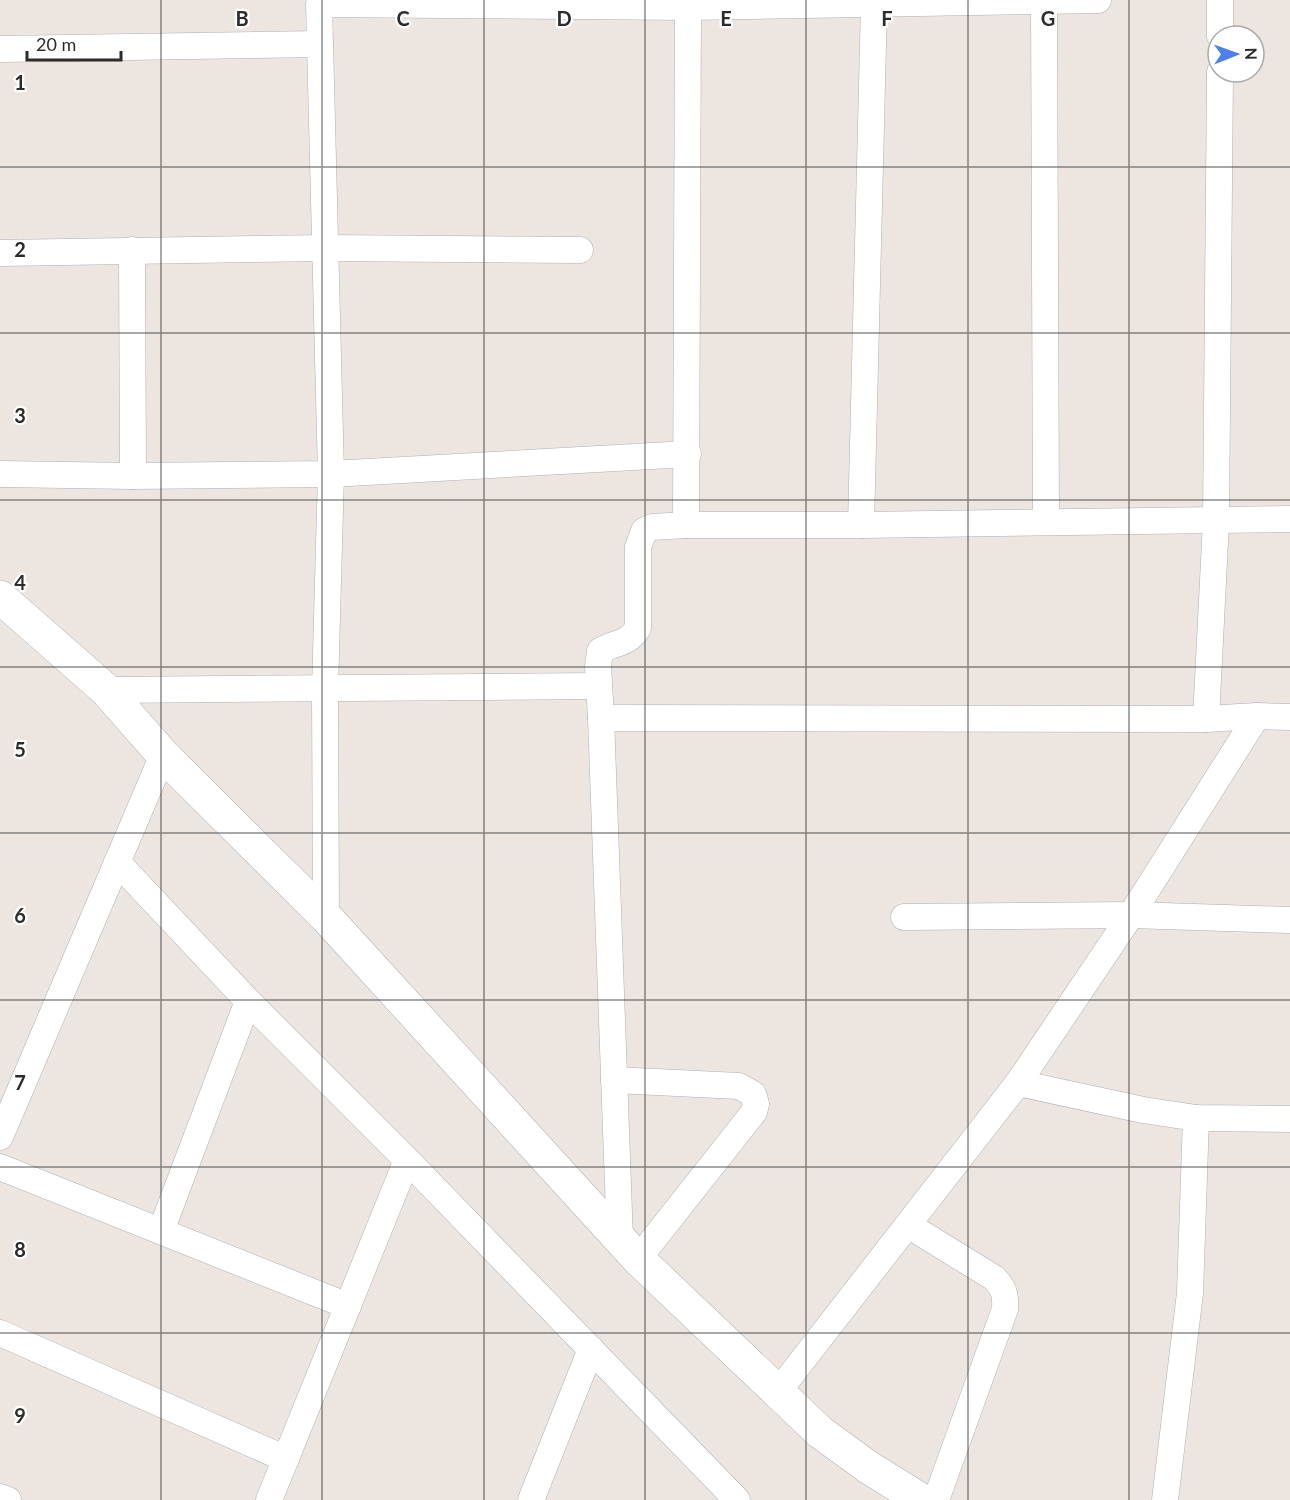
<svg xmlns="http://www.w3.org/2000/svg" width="1290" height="1500" font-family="Lato,sans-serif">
	<rect width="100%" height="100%" fill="#ede5e0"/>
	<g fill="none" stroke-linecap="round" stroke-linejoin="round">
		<g stroke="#acb0b7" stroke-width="27">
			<g id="street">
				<path d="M1044 1 1046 522"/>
				<path d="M1220 36V0"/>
				<path d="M0 49 320 44"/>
				<path d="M132 250 133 476"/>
				<path d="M0 253 325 248 580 250"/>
				<path d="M0 474 133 476 331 474 688 454"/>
				<path d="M686 525 688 7"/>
				<path d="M861 525 874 4"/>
				<path d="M106 690 599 686"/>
				<path d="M601 718 598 666 600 651C615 641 627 646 638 628V547L644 531 652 527 686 525H861L1290 519"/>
				<path d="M1206 719 1216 522 1220 72"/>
				<path d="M117 862 248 1001 407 1160 737 1500"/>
				<path d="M326 917 325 689 331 474 319 4 688 7 1098 0"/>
				<path d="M904 917 1131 915 1290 920"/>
				<path d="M614 1080 739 1086 753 1094 756 1104 754 1112 638 1259"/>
				<path d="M1018 1083 1143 1110 1196 1118 1290 1119"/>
				<path d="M0 1137 163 755"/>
				<path d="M0 1167 348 1306"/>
				<path d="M908 1225 994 1278C1004 1288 1006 1295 1005 1309L936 1500"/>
				<path d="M161 1231 248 1001"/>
				<path d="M620 1240 601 718 1206 719 1257 716 1290 717"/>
				<path d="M0 1333 286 1459"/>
				<path d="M777 1393 1018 1083 1131 915 1257 716"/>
				<path d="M0 1497 8 1500"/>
				<path d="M269 1500 407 1160"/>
				<path d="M531 1500 591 1349"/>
				<path d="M1165 1500 1190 1293 1196 1118"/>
			</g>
		</g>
		<g stroke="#acb0b7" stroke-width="34">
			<path id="secondary" d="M0 597 106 690 163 755 326 917 638 1259 820 1432 868 1467 921 1500"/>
		</g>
		<use href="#street" stroke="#fff" stroke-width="26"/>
		<use href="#secondary" stroke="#fff" stroke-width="33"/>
	</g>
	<path fill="none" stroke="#2c2c2c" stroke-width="1.5" stroke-opacity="0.55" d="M161 0V1500M322 0V1500M484 0V1500M645 0V1500M806 0V1500M968 0V1500M1129 0V1500M0 167H1290M0 333H1290M0 500H1290M0 667H1290M0 833H1290M0 1000H1290M0 1167H1290M0 1333H1290"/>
	<g font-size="20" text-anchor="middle" font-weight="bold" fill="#2c2c2c" stroke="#fff" stroke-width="4.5" stroke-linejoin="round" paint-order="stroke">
		<text x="242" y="26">B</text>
		<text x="403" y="26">C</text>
		<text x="564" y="26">D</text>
		<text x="726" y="26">E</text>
		<text x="887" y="26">F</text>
		<text x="1048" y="26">G</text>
		<text x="20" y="90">1</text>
		<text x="20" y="257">2</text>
		<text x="20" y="423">3</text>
		<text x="20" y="590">4</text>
		<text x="20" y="757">5</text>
		<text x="20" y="923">6</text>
		<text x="20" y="1090">7</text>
		<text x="20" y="1257">8</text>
		<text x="20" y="1423">9</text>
	</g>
	<g transform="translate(1236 54) rotate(89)"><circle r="28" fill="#ffffff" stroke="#ababab" stroke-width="1.5"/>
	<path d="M0-4.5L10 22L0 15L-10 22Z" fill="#4b80ee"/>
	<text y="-9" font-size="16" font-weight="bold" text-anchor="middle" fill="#2c2c2c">N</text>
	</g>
	<path d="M27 51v9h94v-9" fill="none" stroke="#2c2c2c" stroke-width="3"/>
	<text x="36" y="51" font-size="18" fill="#2c2c2c" stroke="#ffffff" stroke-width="4.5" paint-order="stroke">20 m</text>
</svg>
